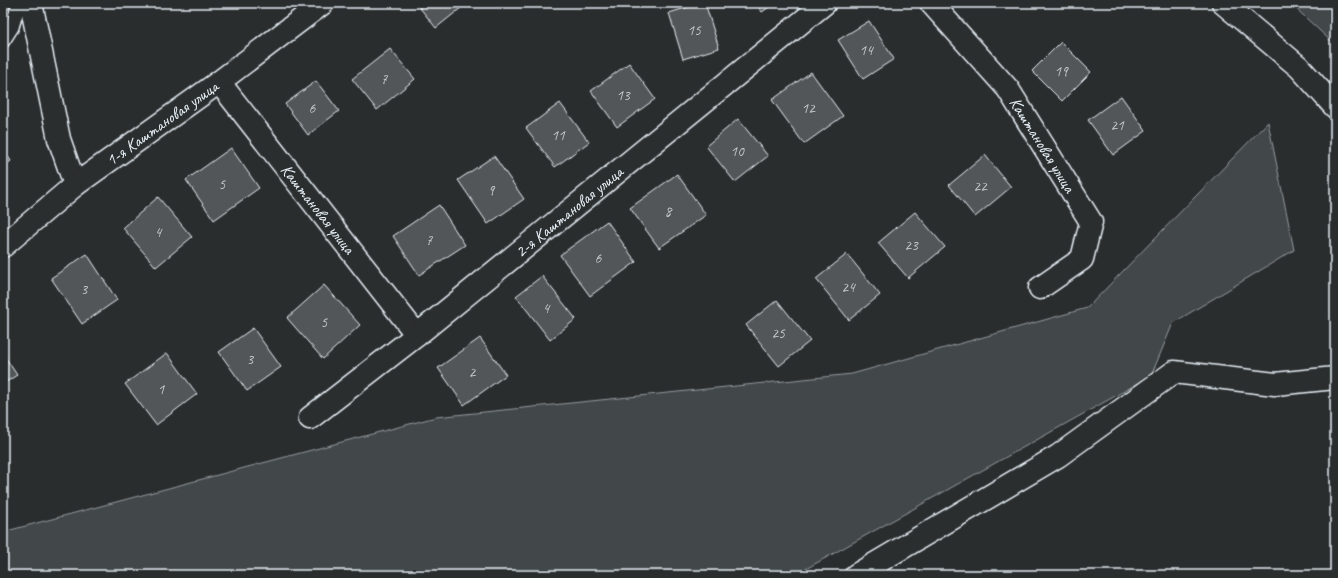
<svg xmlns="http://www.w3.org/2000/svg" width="1338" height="578" font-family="Caveat,sans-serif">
	<rect width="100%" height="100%" fill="#2a2d2e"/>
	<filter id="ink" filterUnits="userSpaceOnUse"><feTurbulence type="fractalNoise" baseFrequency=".025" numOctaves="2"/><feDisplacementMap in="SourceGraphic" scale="8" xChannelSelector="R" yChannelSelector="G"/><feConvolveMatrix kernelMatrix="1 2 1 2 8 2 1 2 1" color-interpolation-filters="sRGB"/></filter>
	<g filter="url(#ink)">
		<g fill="#424648" stroke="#959ca0">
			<path d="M1290 3H1335V45Z"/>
			<path d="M1268 122 1294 250 1173 323 1151 376 795 575H3V532L436 417 852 374 1087 308Z"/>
		</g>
		<g fill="#535759" stroke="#e8f1f8">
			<path d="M416 3H467L436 28Z"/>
			<path d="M702 3H705L719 48 683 59 669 13Z"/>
			<path d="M756 3H775L762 12Z"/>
			<path d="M869 21 894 59 863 79 838 40Z"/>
			<path d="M1061 42 1091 72 1062 101 1032 71Z"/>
			<path d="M390 49 415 79 377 110 352 79Z"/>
			<path d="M629 63 655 99 617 127 591 91Z"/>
			<path d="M811 72 843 116 804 144 772 100Z"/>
			<path d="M316 81 339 111 308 135 285 104Z"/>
			<path d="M1121 96 1146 131 1113 155 1088 120Z"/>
			<path d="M560 103 589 142 555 167 526 128Z"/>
			<path d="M738 119 768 156 735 182 706 146Z"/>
			<path d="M231 148 259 188 214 220 186 180Z"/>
			<path d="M3 149 11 161 3 167Z"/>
			<path d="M985 155 1011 187 975 217 949 185Z"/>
			<path d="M494 156 524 199 488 224 458 180Z"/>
			<path d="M677 174 706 215 659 248 630 208Z"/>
			<path d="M158 197 192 237 156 267 123 228Z"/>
			<path d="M439 205 465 245 419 275 393 236Z"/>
			<path d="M915 212 945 247 908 278 878 243Z"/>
			<path d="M607 221 636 262 590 296 560 255Z"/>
			<path d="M87 254 117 300 82 324 51 278Z"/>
			<path d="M847 254 880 295 849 320 816 279Z"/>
			<path d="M542 276 576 319 550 340 516 296Z"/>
			<path d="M324 285 360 325 323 359 287 318Z"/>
			<path d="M777 300 810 341 779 366 746 325Z"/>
			<path d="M253 328 281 367 247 391 219 352Z"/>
			<path d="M480 338 506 375 464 405 438 368Z"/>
			<path d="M167 353 197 394 156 425 125 384Z"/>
			<path d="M3 354 17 375 3 384Z"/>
		</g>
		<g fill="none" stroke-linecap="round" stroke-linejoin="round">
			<g stroke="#e8f1f8" stroke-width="16">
				<path id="lane" d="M3 41 12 27 19 3"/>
			</g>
			<g stroke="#e8f1f8" stroke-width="25">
				<g id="street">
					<path d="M31 3 59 139 75 185"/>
					<path id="s1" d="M931 3 1008 89 1091 222 1082 259 1040 288"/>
					<path d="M1223 3 1299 67 1335 107"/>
					<path id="s2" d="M219 82 417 335"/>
					<path id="s3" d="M3 246 75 185 219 82 323 3"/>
					<path id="s4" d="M310 418 417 335 825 3"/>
					<path d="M856 575 1058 456 1174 372 1275 384 1335 378"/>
				</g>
			</g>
			<use href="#lane" stroke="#2a2d2e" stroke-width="13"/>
			<use href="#street" stroke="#2a2d2e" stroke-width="22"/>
		</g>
	</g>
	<g text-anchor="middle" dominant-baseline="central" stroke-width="3.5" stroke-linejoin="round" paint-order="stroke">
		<g font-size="15" fill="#c3cad0">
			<text x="694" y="30">15</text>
			<text x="866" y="50">14</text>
			<text x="1061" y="71">19</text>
			<text x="384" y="79">7</text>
			<text x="623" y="95">13</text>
			<text x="312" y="108">6</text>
			<text x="808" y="108">12</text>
			<text x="1117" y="125">21</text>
			<text x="558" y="135">11</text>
			<text x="737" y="151">10</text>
			<text x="222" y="184">5</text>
			<text x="980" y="186">22</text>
			<text x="491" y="190">9</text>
			<text x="668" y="211">8</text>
			<text x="158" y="232">4</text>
			<text x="429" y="240">7</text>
			<text x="911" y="245">23</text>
			<text x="598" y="258">6</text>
			<text x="848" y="287">24</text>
			<text x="84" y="289">3</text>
			<text x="546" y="308">4</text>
			<text x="324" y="322">5</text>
			<text x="778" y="333">25</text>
			<text x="250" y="359">3</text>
			<text x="472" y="372">2</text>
			<text x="161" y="389">1</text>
		</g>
		<g font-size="17" fill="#e8f1f8" stroke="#2a2d2e">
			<text stroke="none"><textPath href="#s3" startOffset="201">1-я Каштановая улица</textPath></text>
			<text stroke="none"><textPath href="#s1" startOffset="181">Каштановая улица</textPath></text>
			<text stroke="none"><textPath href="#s2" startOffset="161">Каштановая улица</textPath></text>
			<text stroke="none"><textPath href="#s4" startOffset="331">2-я Каштановая улица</textPath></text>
		</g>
	</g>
	<rect width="1338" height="578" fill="none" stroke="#2a2d2e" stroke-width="16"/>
	<rect x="8" y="8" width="1322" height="562" fill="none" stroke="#e8f1f8" stroke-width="1.5" filter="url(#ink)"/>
</svg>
